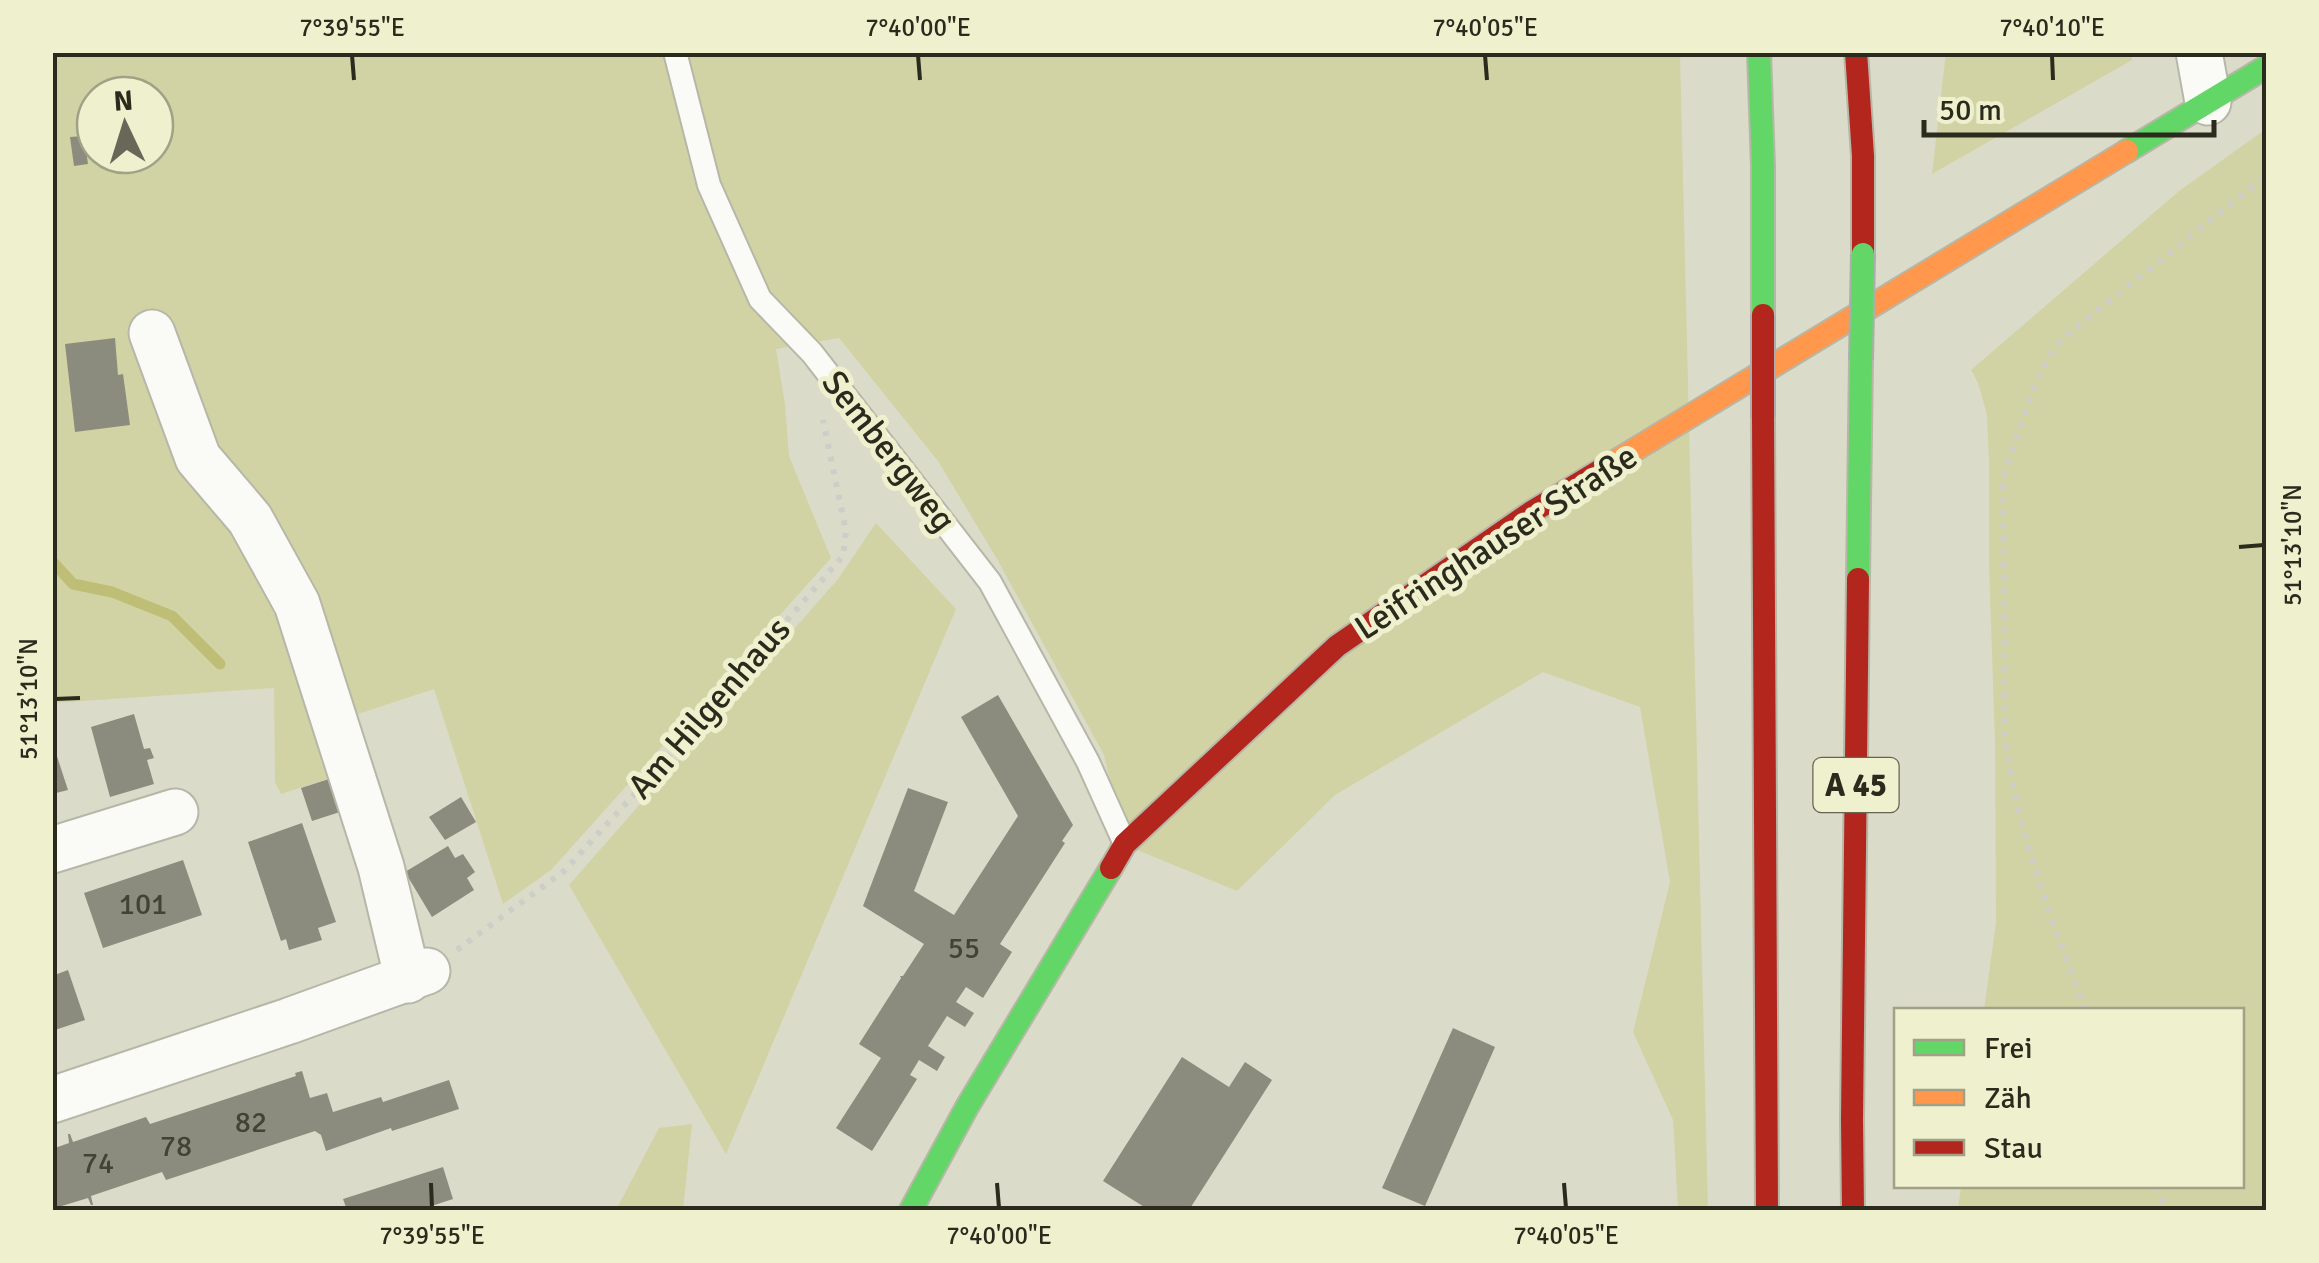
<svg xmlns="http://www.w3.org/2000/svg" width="2319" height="1263" font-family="Signika,sans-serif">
	<rect width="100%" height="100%" fill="#dbdbc9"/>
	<g fill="#d2d3a5" fill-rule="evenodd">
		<path d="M1946 52H2131L2132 60 1932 174Z"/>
		<path d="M53 53H1680L1708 1210H1678L1673 1120 1633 1032 1670 882 1640 707 1543 672 1335 795 1237 891 1125 845 1104 755 997 559 938 461 839 338 776 349 785 404 789 456 831 558 551 870 503 904 434 689 343 719 342 774 281 794 275 782 274 688 53 703ZM95 95H155V155H95Z"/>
		<path d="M2266 129V1210H1958L1961 1186H2242V1010H1984L1996 922 1995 743 1989 566V460L1987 415 1978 383 1971 370 2179 191Z"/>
		<path d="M876 523 956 609 726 1154 569 885 838 579Z"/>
		<path d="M692 1124 683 1210H616L659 1128Z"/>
	</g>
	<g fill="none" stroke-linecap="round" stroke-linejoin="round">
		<path stroke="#bebe77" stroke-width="11" d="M52 561 73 584 112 592 172 616 220 664"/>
	</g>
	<g fill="#8b8c7e">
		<path d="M84 136 88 164 74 166 70 137Z"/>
		<path d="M115 338 118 375 123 374 130 425 75 432 65 344Z"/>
		<path d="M998 695 1073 825 1062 841 1065 843 1000 944 1012 952 983 998 966 987 956 1002 974 1013 965 1027 947 1016 928 1046 945 1057 937 1071 919 1060 910 1075 917 1079 872 1151 836 1128 881 1058 859 1044 901 978 900 976H903L924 944 863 906 908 788 948 802 914 891 954 915 1018 816 961 717Z"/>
		<path d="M134 714 144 749 150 748 154 758 147 760 154 784 110 797 91 727Z"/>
		<path d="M52 741 68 790 52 794Z"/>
		<path d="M332 778 343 811 312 821 301 788Z"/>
		<path d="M461 797 476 822 445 840 429 817Z"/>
		<path d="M302 823 336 922 318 928 322 940 289 950 286 939 281 941 248 842Z"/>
		<path d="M448 846 455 858 463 854 475 872 467 878 474 890 432 917 405 872Z"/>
		<path d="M183 860 202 915 103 948 84 893Z"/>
		<path d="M68 970 85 1020 52 1031V976Z"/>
		<path d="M1453 1028 1495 1047 1425 1206 1382 1188Z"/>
		<path d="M1182 1057 1229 1087 1245 1062 1272 1080 1189 1210H1149L1103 1181Z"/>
		<path d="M302 1071 310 1098 327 1093 333 1112 381 1097 383 1102 449 1080 459 1109 392 1131 391 1128 326 1151 321 1135 315 1131 166 1180 162 1172 91 1196 93 1205H91L88 1198 52 1209V1149L69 1143 68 1134H70L73 1142 146 1117 150 1124 296 1076 295 1073Z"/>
		<path d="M443 1167 453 1199 419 1210H347L343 1199Z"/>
	</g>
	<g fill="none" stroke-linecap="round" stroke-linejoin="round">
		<g stroke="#b7b7a8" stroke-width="26">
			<path id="lane" d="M675 52 709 185 760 299 812 353 990 582 1088 762 1125 844"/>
		</g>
		<g stroke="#b7b7a8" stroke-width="49">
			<g id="street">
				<path d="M2199 52 2208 102"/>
				<path d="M152 333 198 458 250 519 297 604 381 867 408 980"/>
				<path d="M52 850 175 812"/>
				<path d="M52 1100 289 1021 427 971"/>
			</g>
		</g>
		<g stroke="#b7b7a8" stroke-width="26">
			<g id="fast">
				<path d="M1759 52 1763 166V315"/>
				<path d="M2127 151 2266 67"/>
				<path d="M1858 579 1861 360"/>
				<path d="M911 1210 967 1107 1111 868"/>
			</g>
		</g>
		<g stroke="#b7b7a8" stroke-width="26">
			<path id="slow" d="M1611 464 2127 151"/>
		</g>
		<g stroke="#b7b7a8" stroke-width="26">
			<g id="jam">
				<path d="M1856 52 1863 156V254"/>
				<path d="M1763 417 1767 1210"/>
				<path d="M1111 868 1125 844 1337 646 1530 513 1611 464"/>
				<path d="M1853 1210 1852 1119 1858 579"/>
			</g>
		</g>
		<g stroke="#cecec9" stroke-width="6" stroke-dasharray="5 8" stroke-linecap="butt">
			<path d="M457 950 564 871 661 765 843 556 846 531 823 420"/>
			<path d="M2085 1010C2053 922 2017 832 2005 738L2003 477 2034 387 2049 356 2064 337 2266 176"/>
			<path d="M2157 1186 2166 1210"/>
			<path d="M1346 1210H1349"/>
		</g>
		<use href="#lane" stroke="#fafaf7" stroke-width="22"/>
		<use href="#street" stroke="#fafaf7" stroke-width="45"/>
		<use href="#fast" stroke="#63d668" stroke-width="22"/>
		<use href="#slow" stroke="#ff974d" stroke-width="22"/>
		<use href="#jam" stroke="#b3261e" stroke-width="22"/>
		<g stroke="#adadad" stroke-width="26" stroke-linecap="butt">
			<path id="fast-bridge" d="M1861 360 1863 254"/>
		</g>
		<g stroke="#adadad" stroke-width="26" stroke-linecap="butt">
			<path id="jam-bridge" d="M1763 315V417"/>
		</g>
		<use href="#fast-bridge" stroke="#63d668" stroke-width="22"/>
		<use href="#jam-bridge" stroke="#b3261e" stroke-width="22"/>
	</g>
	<path fill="none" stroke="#2a2a1d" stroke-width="4" d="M352 55 354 80M918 55 920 80M1485 55 1487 80M2052 55 2053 80M2239 547 2264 545M55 699 80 698M431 1183 432 1208M997 1183 999 1208M1564 1183 1566 1208"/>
	<g text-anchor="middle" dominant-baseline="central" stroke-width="10" stroke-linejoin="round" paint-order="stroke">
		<g font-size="30" fill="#424235">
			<text x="143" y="904">101</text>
			<text x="964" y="948">55</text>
			<text x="251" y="1122">82</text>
			<text x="176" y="1146">78</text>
			<text x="98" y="1163">74</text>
		</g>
		<rect fill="#eff0ce" stroke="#656552" stroke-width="2.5" x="1813.5" y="758" width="85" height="54" rx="8"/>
		<g font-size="32" font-weight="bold" fill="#2a2a1d">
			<text x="1856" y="785">A 45</text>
		</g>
		<g font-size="35" fill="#2a2a1d" stroke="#eff0ce">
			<text transform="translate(889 451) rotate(52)">Sembergweg</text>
			<text transform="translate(1496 542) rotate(-33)">Leifringhauser Straße</text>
			<text transform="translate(709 708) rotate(-49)">Am Hilgenhaus</text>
		</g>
	</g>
	<rect width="2319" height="1263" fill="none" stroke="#eff0ce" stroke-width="110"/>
	<rect x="1894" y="1008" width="350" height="180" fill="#eff0ce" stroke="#a0a187" stroke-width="2.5"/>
	<rect x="1914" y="1040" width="50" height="15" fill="#63d668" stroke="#a0a187" stroke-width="2.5"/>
	<text x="1984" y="1058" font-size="30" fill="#2a2a1d">Frei</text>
	<rect x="1914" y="1090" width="50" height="15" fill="#ff974d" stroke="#a0a187" stroke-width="2.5"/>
	<text x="1984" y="1108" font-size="30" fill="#2a2a1d">Zäh</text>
	<rect x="1914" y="1140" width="50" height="15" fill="#b3261e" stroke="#a0a187" stroke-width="2.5"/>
	<text x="1984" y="1158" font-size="30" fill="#2a2a1d">Stau</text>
	<g transform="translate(125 125) rotate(356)"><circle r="48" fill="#eff0ce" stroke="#a0a187" stroke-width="2.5"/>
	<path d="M0-8L18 38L0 25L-18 38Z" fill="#686859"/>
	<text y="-15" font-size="28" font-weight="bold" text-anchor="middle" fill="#2a2a1d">N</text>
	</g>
	<path d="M1924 120v15h290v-15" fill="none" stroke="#2a2a1d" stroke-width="5"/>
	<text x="1939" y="120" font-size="30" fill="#2a2a1d" stroke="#eff0ce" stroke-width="8" paint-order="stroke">50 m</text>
	<rect x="55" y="55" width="2209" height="1153" fill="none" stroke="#2a2a1d" stroke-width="4"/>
	<g font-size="25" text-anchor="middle" fill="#2a2a1d">
		<text x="352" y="36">7°39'55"E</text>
		<text x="918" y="36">7°40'00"E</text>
		<text x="1485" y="36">7°40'05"E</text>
		<text x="2052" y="36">7°40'10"E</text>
		<text transform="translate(2292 545) rotate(-90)" y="9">51°13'10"N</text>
		<text transform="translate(28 699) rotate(-90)" y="9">51°13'10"N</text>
		<text x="432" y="1244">7°39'55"E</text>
		<text x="999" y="1244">7°40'00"E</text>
		<text x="1566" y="1244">7°40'05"E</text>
	</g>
</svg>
